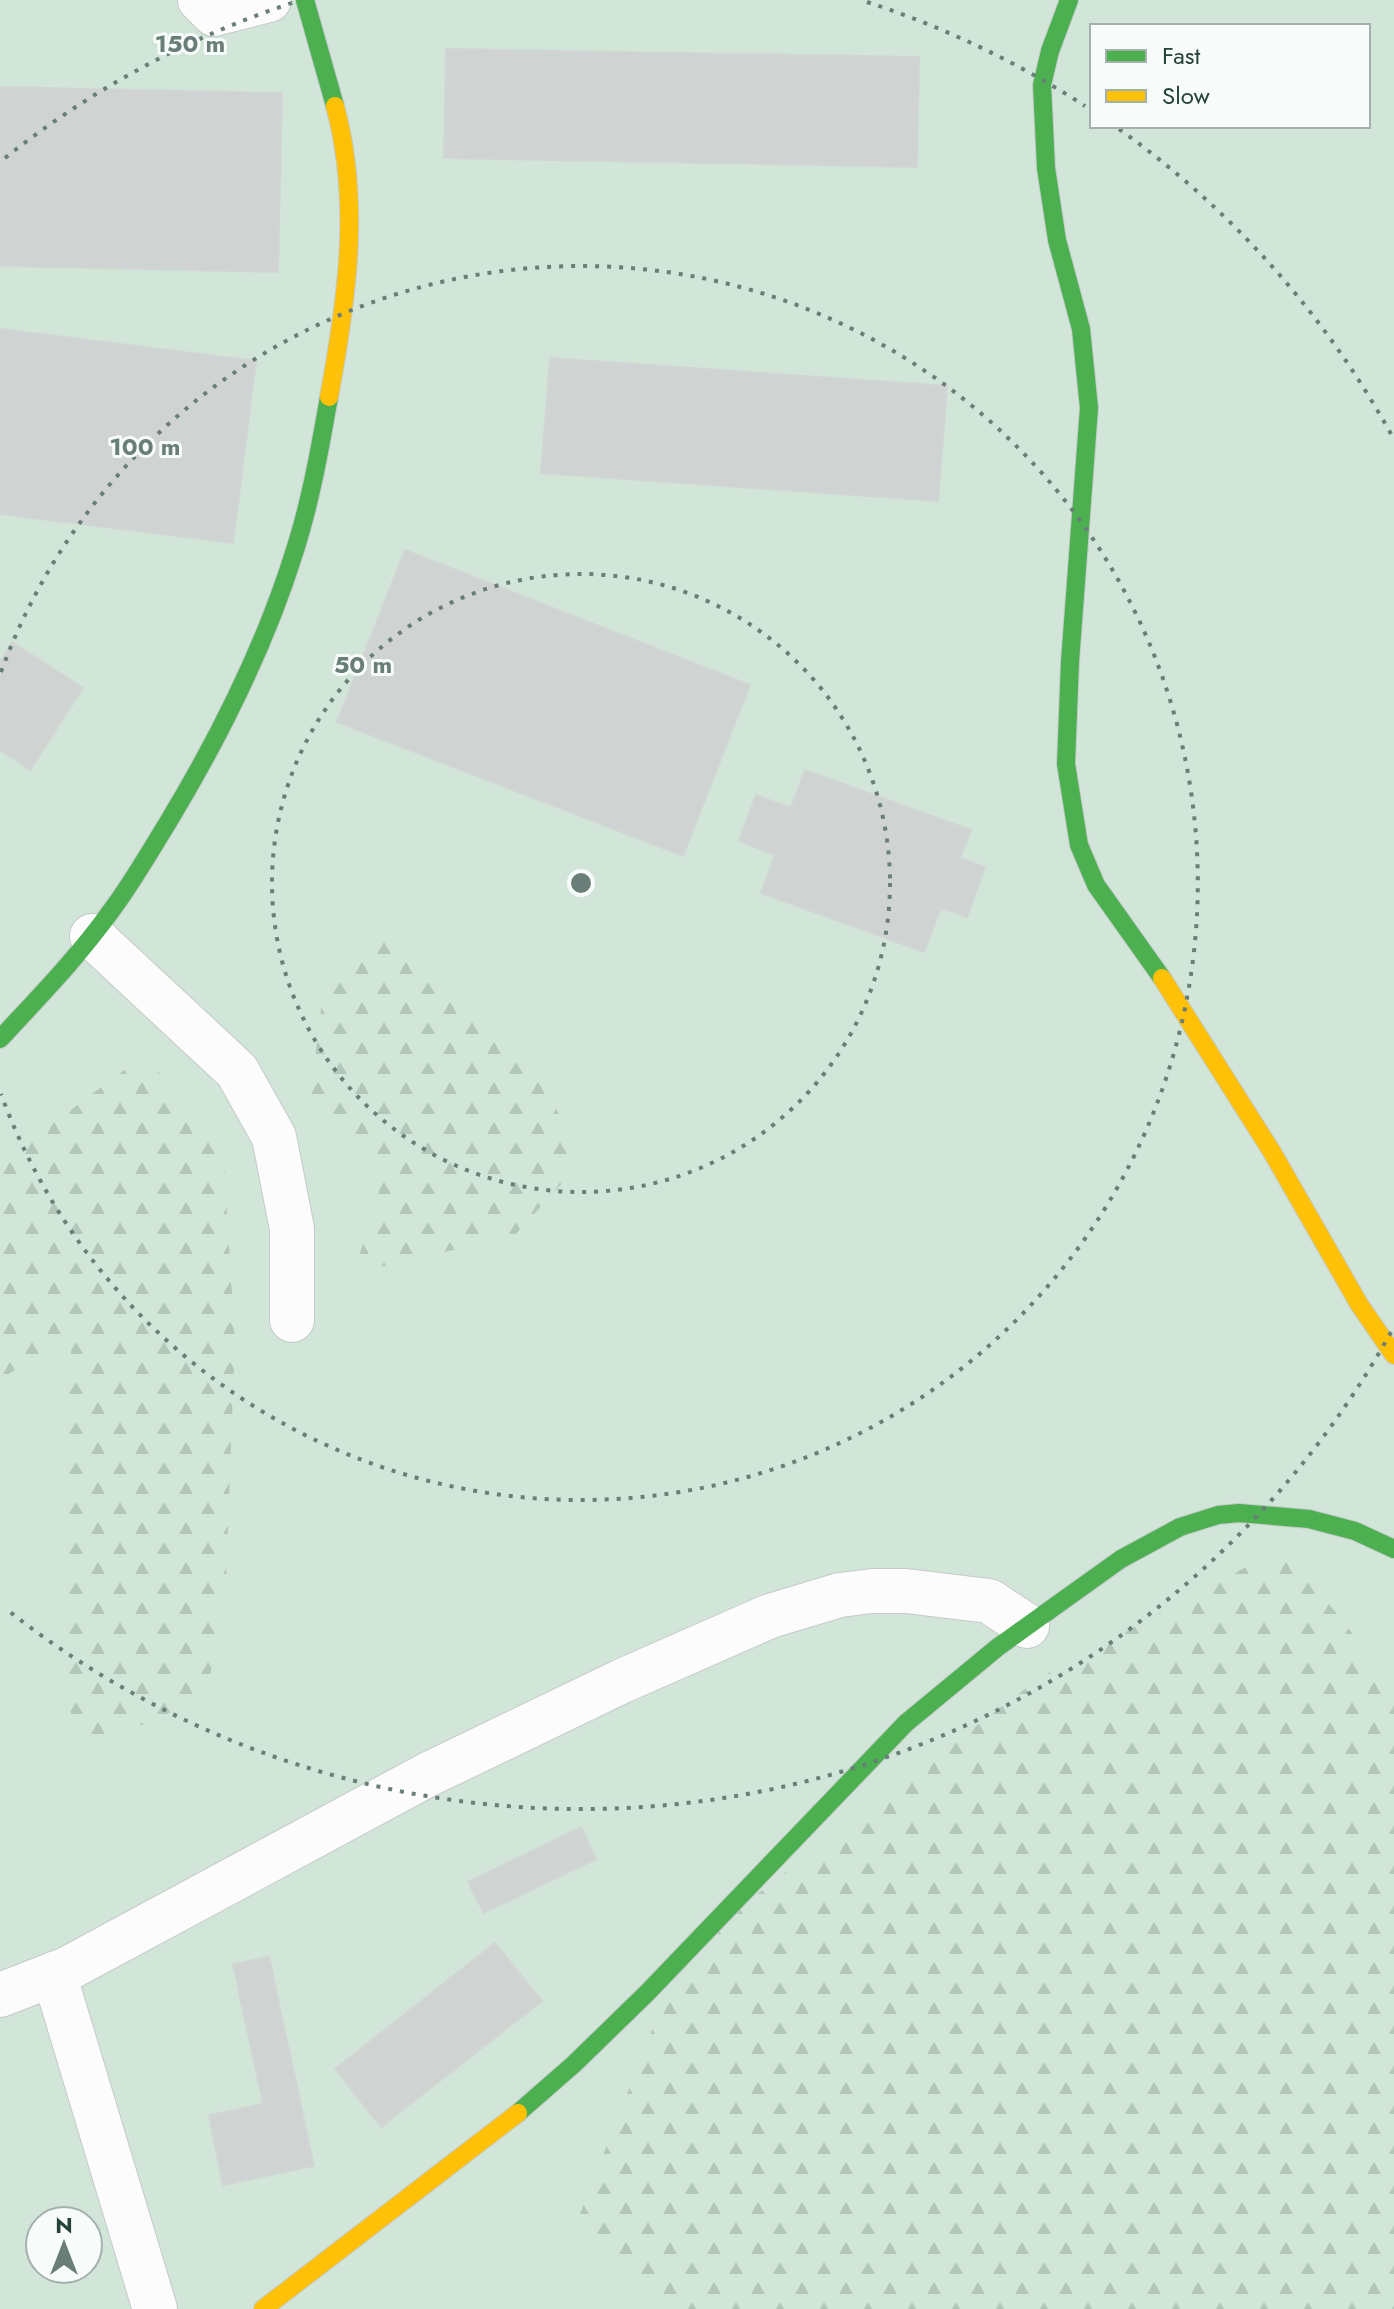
<svg xmlns="http://www.w3.org/2000/svg" width="1394" height="2309" font-family="Jost,sans-serif">
	<defs>
		<pattern id="forest-firs" width="22" height="20" patternUnits="userSpaceOnUse" patternTransform="scale(2)"><rect width="22" height="20" fill="#d1e6d8"/><path d="M5 1l3.5 6h-7zM16 11l3.5 6h-7z" fill="#b3c6ba"/></pattern>
	</defs>
	<rect width="100%" height="100%" fill="#e8edeb"/>
	<path fill="#d1e6d8" fill-rule="evenodd" d="M0 0H1394V2309H0ZM1092 26H1368V126H1092ZM40 2221H88V2269H40Z"/>
	<g fill="url(#forest-firs)">
		<path d="M379 935 523 1053 585 1158 514 1236 354 1273 385 1171 310 1099 326 969Z"/>
		<path d="M144 1055 223 1149 235 1341 226 1578 207 1696 88 1749 63 1696V1488L72 1336 0 1379V1152L72 1109Z"/>
		<path d="M1283 1547 1394 1685V2309H664L576 2224 683 1951 1039 1678Z"/>
	</g>
	<g fill="#cfd4d2" stroke="#d1d6d4" stroke-width="2">
		<path d="M446 49 919 57 917 167 444 158Z"/>
		<path d="M0 87 282 93 278 272 0 266Z"/>
		<path d="M0 329 256 361 233 543 0 514Z"/>
		<path d="M550 358 947 386 938 501 541 473Z"/>
		<path d="M405 550 750 685 683 856 337 722Z"/>
		<path d="M12 642 83 688 30 770 0 750V662Z"/>
		<path d="M805 770 971 830 960 858 985 867 967 917 941 908 924 952 761 893 775 855 739 841 756 795 791 808Z"/>
		<path d="M581 1827 596 1859 484 1913 468 1882Z"/>
		<path d="M495 1943 542 2001 381 2127 335 2069Z"/>
		<path d="M269 1957 314 2166 223 2185 209 2115 263 2104 233 1964Z"/>
	</g>
	<g fill="none" stroke-linecap="round" stroke-linejoin="round">
		<g stroke="#c5cac8" stroke-width="46">
			<g id="street">
				<path d="M200 0 214 14 269 0"/>
				<path d="M92 936 237 1071 274 1137 292 1229V1320"/>
				<path d="M54 1974 155 2309"/>
				<path d="M0 1995 67 1969 427 1775 622 1681 770 1616 840 1595 872 1591H906L989 1601 1027 1626"/>
			</g>
		</g>
		<g stroke="#c3cbc8" stroke-width="20">
			<g id="fast">
				<path d="M305 0 335 106"/>
				<path d="M1069 0 1050 51 1042 85 1046 168 1057 240 1081 329 1089 408 1070 662 1066 764 1079 845 1096 885 1162 978"/>
				<path d="M0 1039C38 998 78 957 111 911 132 883 149 853 167 824 219 738 265 647 295 550 311 500 320 448 329 397"/>
				<path d="M518 2113 574 2064 647 1993 906 1723 998 1647 1121 1559 1180 1527 1218 1515 1239 1513 1309 1519 1355 1531 1394 1549"/>
			</g>
		</g>
		<g stroke="#c3cbc8" stroke-width="20">
			<g id="slow">
				<path d="M329 397C347 300 361 202 335 106"/>
				<path d="M1162 978 1272 1152 1359 1304 1394 1355"/>
				<path d="M263 2309 518 2113"/>
			</g>
		</g>
		<use href="#street" stroke="#fcfcfc" stroke-width="44"/>
		<use href="#fast" stroke="#4caf50" stroke-width="18"/>
		<use href="#slow" stroke="#ffc107" stroke-width="18"/>
	</g>
	<g fill="none" stroke="#697e78" stroke-width="4" stroke-dasharray="4 8">
		<circle cx="581" cy="883" r="309"/>
		<path d="M1 672A617 617 0 1 1 1 1094"/>
		<path d="M1391 1332A926 926 0 0 1 5 1608M5 158A926 926 0 0 1 295 2M867 2A926 926 0 0 1 1085 106M1119 129A926 926 0 0 1 1391 434"/>
	</g>
	<circle cx="581" cy="883" r="12" fill="#697e78" stroke="#f7fbf9" stroke-width="4"/>
	<g font-size="24" text-anchor="middle" font-weight="bold" fill="#697e78" stroke="#f7fbf9" stroke-width="6" stroke-linejoin="round" paint-order="stroke">
		<text x="190" y="52">150 m</text>
		<text x="145" y="455">100 m</text>
		<text x="363" y="673">50 m</text>
	</g>
	<rect x="1090" y="24" width="280" height="104" fill="#f7fbf9" stroke="#a3b1ad" stroke-width="2"/>
	<rect x="1106" y="50" width="40" height="12" fill="#4caf50" stroke="#a3b1ad" stroke-width="2"/>
	<text x="1162" y="64" font-size="24" fill="#24423a">Fast</text>
	<rect x="1106" y="90" width="40" height="12" fill="#ffc107" stroke="#a3b1ad" stroke-width="2"/>
	<text x="1162" y="104" font-size="24" fill="#24423a">Slow</text>
	<g transform="translate(64 2245)"><circle r="38" fill="#f7fbf9" stroke="#a3b1ad" stroke-width="2"/>
	<path d="M0-6L14 30L0 20L-14 30Z" fill="#697e78"/>
	<text y="-12" font-size="22" font-weight="bold" text-anchor="middle" fill="#24423a">N</text>
	</g>
</svg>
